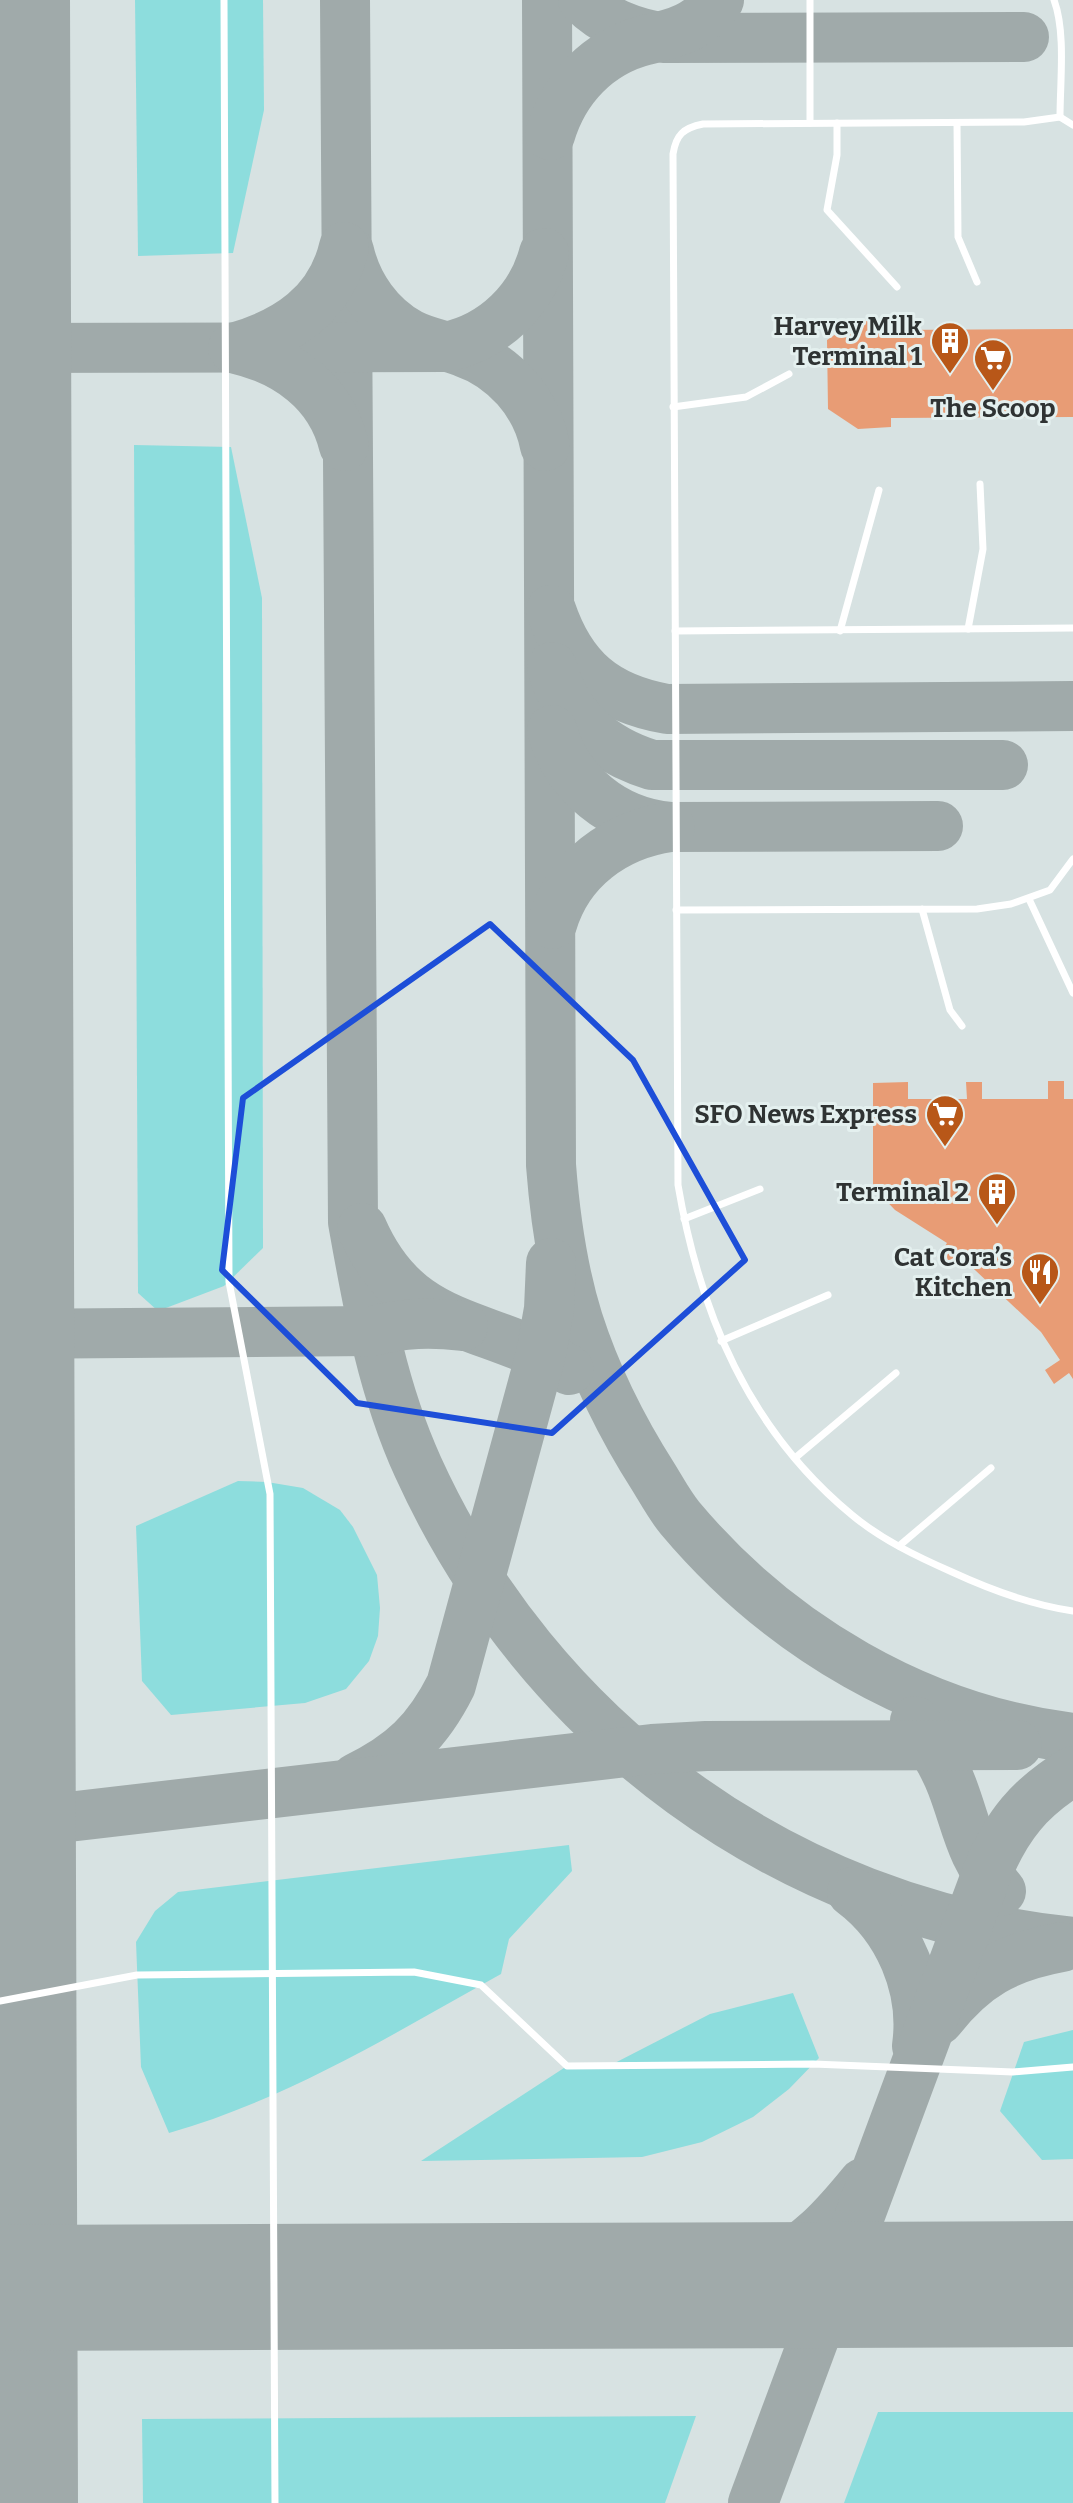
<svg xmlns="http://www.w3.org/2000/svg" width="1073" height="2503" font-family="Bitter,serif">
	<rect width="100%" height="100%" fill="#d7e2e2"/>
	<g fill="#8ddddd">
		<path d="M135 0H263L264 110 233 253 138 256Z"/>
		<path d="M134 445 231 447 262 598 263 1248 224 1286 158 1311 138 1293Z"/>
		<path d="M238 1481 267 1482 303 1488 340 1510 353 1527 377 1575 380 1608 378 1636 369 1661 346 1689 305 1703 171 1715 142 1681 136 1526Z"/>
		<path d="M569 1845 572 1871 509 1939 501 1974C393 2034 288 2099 169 2133L141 2067 136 1942 155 1911 178 1892Z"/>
		<path d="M793 1993 819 2058 789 2089 753 2117 702 2142 642 2157 421 2161 567 2066 607 2067 710 2014Z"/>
		<path d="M1073 2030V2159L1042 2160 1000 2111 1024 2042Z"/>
		<path d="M878 2412H1073V2503H844Z"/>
		<path d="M696 2416 665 2503H143L142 2419Z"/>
	</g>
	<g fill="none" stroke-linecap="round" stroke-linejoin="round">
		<g stroke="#a0aaaa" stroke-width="50">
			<path d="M345 0 353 1222C368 1306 382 1388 418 1467 538 1731 784 1912 1073 1942"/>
			<path d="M547 0 551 1165C555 1217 562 1269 578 1320 596 1376 622 1428 654 1478 662 1491 670 1506 680 1518 779 1636 920 1719 1073 1738"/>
			<path d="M583 0C606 23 633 33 665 38L1024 37"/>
			<path d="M550 135C564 88 598 52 646 40 677 33 699 27 719 0"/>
			<path d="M349 251C357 286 379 317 410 334 427 343 445 345 463 352 504 366 537 403 545 446"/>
			<path d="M0 348 446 347C494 337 532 300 544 253"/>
			<path d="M344 446C331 391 286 360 233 348 287 333 331 304 344 247"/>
			<path d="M551 610C571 669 605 698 667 709L1073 706"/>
			<path d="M552 667C565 718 603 750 652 765H1003"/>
			<path d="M552 730C567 784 614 822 670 827L938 826"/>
			<path d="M552 924C568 869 615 835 670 827"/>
			<path d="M362 1228C408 1334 487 1319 569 1370"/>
			<path d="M0 1334 372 1331C404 1323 430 1322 463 1326"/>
			<path d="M915 1721C929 1742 943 1762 952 1786 968 1828 969 1854 1001 1891"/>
			<path d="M356 1778C402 1756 428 1731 451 1685L541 1354 549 1309 551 1263"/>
			<path d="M0 1825 652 1749 706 1746 1017 1745"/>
			<path d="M852 1892C899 1927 925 1988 917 2046"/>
			<path d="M939 2020C974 1975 1007 1957 1062 1947"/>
			<path d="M675 2285C705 2280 737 2276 765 2266 807 2250 836 2216 863 2183"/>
			<path d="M753 2503 987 1873C1007 1825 1029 1798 1073 1771"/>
		</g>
		<g stroke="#a0aaaa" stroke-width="126">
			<path d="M7 0 15 2503"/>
			<path d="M0 2288 1073 2284"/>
		</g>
	</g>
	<g fill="#e89c75">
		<path d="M858 319 891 320V330L1073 329V417L891 418V427L858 429 828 409 827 340Z"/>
		<path d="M1048 1081H1064V1099H1073V1379L1069 1373 1054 1384 1045 1370 1060 1360 1041 1332 959 1255 949 1266 937 1258 947 1243 895 1210 873 1187V1083L908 1082V1099H967L966 1082H982V1099H1048Z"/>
	</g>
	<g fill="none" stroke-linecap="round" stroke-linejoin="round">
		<g stroke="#fff" stroke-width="7">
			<path d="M224 0 229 1282 270 1494 275 2503"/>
			<path d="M810 0V123"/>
			<path d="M1054 0C1066 32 1060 82 1060 117"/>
			<path d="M837 123V155L827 210 897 287"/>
			<path d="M957 123 958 237 977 282"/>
			<path d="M1073 125 1060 117 1024 122 703 124C683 128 676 135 673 154L678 1185C700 1314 749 1430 852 1515 882 1540 918 1557 952 1572 991 1590 1031 1605 1073 1611"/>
			<path d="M673 407 746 397 789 374"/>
			<path d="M968 629 983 549 980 484"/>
			<path d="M675 631 1073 628"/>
			<path d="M840 631 879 490"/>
			<path d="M1029 899 1073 993"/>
			<path d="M922 909 950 1010 962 1026"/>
			<path d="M676 910 977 909 1011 904 1050 890 1073 859"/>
			<path d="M684 1219 760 1189"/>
			<path d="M721 1341 828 1295"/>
			<path d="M795 1458 896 1373"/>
			<path d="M899 1546 991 1468"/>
			<path d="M0 2001 137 1975 414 1972 481 1985 567 2066 813 2064 1013 2072 1073 2067"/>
		</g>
	</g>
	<path fill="none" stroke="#1d4ed8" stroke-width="6" stroke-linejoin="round" d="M490 924 633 1060 745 1260 552 1433 357 1403 222 1270 243 1098Z"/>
	<defs>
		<g id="building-pin" transform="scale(2)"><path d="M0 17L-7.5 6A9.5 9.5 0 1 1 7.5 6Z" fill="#b85718" stroke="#e4f0ef"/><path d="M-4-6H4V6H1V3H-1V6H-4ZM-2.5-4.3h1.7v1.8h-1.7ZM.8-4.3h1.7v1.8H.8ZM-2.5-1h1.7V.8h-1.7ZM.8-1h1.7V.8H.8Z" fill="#fff"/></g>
		<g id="supermarket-pin" transform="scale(2)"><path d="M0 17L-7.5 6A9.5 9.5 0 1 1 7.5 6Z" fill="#b85718" stroke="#e4f0ef"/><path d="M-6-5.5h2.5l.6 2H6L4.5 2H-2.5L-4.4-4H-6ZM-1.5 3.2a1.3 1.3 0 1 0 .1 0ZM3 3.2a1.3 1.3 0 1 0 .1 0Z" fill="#fff"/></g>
		<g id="restaurant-pin" transform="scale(2)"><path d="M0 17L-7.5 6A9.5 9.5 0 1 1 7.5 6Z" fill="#b85718" stroke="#e4f0ef"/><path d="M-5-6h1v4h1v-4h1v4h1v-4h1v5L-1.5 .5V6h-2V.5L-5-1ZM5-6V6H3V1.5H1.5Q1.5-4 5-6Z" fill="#fff"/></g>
	</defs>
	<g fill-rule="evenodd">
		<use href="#building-pin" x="950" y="341"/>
		<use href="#supermarket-pin" x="993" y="358"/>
		<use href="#supermarket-pin" x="945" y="1114"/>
		<use href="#building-pin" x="997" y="1192"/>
		<use href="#restaurant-pin" x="1040" y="1272"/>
	</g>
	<g text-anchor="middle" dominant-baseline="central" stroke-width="6" stroke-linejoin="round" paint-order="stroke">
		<g font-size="26" font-weight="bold" fill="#2f3333" stroke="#e4f0ef" text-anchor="end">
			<text x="922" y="326">Harvey Milk<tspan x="922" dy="30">Terminal 1</tspan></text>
			<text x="993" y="408" text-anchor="middle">The Scoop</text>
			<text x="917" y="1114">SFO News Express</text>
			<text x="969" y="1192">Terminal 2</text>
			<text x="1012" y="1257">Cat Cora’s<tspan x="1012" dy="30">Kitchen</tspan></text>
		</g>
	</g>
</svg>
